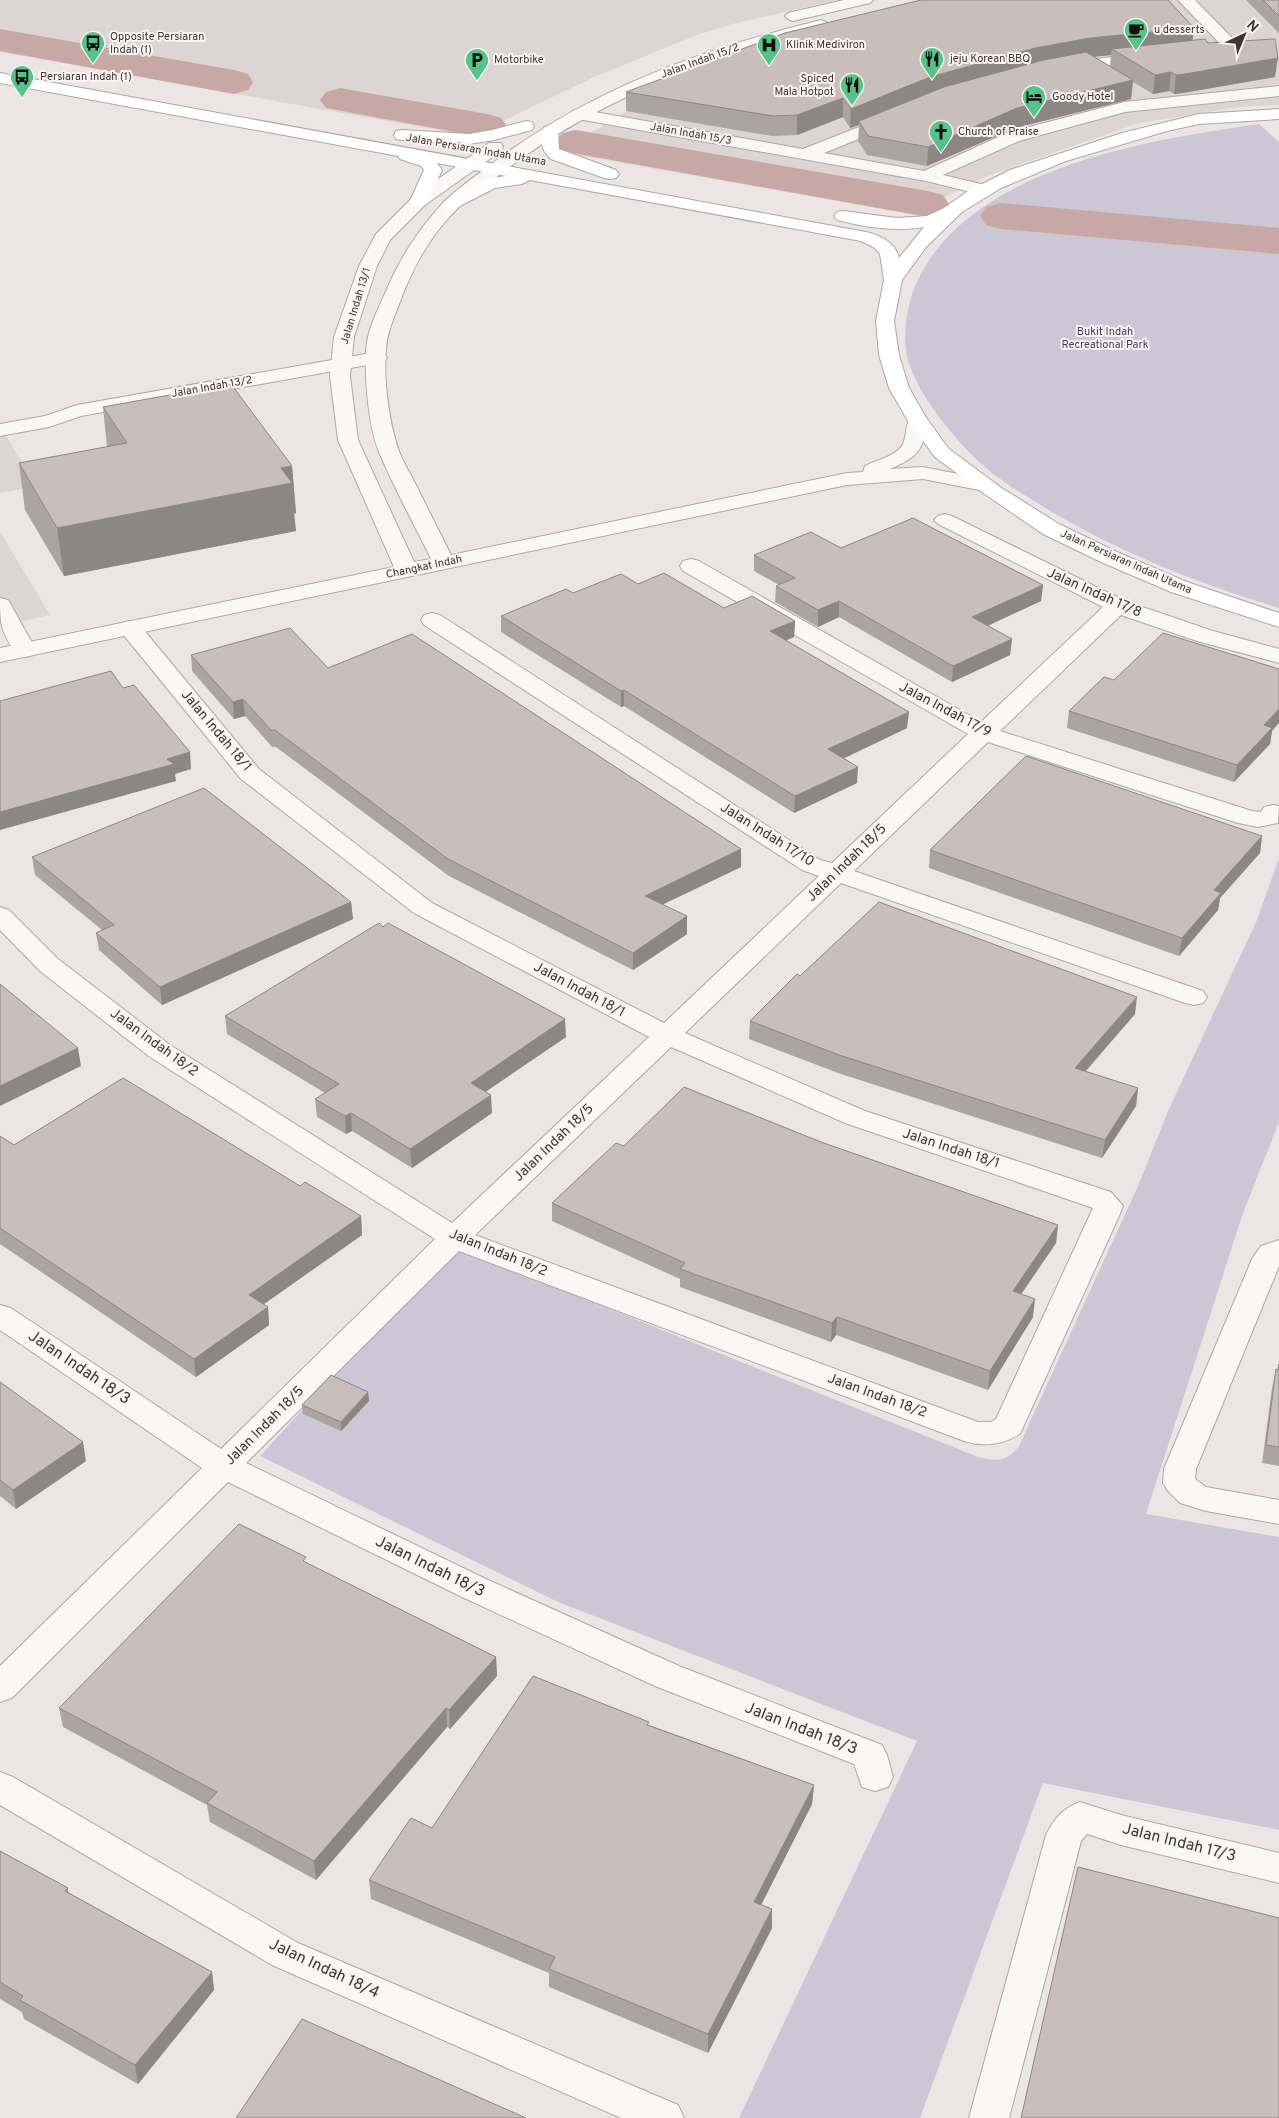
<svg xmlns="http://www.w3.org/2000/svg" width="1279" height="2118" font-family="Overpass,sans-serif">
	<rect width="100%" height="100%" fill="#ebe6e5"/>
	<g fill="#ddd5d3">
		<path d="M0 0H838L732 24 697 35 594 77 472 136 0 52Z"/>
		<path d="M991 0H1279V105L1238 107 1136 124 985 177 911 214 560 152 653 95Z"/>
		<path d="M0 426 37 486 0 493Z"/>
		<path d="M0 532 50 615 0 626Z"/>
	</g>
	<g fill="#ccc7d4">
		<path d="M1259 124 1279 142V608C1193 582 1106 547 1031 499 1011 487 990 473 974 457 948 431 917 393 907 357 904 342 905 325 908 310 921 246 979 203 1036 178 1107 147 1184 135 1259 124Z"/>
		<path d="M1279 858V1122L1243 1213 1146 1514 1279 1537V1830L1043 1783 920 2118H739L917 1741 558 1602 260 1456 453 1246 978 1457C997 1461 1006 1463 1019 1446L1138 1186 1169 1109 1257 920Z"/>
	</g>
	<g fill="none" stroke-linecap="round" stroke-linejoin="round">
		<g fill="#c7a8a4" fill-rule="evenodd">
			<path d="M0 29 234 70 248 74 253 82 248 90 234 94 0 51Z"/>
			<path d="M340 88 487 114 501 118 507 126 501 134 487 138 326 108 320 100 326 92Z"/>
			<path d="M576 130 928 191 943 195 949 204 943 213 928 217 562 151 556 142 562 133Z"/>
			<path d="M1001 203 1279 228V254L1001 229 986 225 980 216 986 207Z"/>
		</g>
		<g stroke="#aea6a3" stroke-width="2">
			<g id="minor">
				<path d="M1178 0H1195L1239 45 1241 48 1239 51H1227Z"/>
				<path d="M1149 52 1155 54 1157 57 1155 60 1067 73 1061 71 1059 68 1061 65 1067 63Z"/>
				<path d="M1279 86V96L1125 112 1019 141 943 175 989 186 992 190 989 194 983 195 926 181 578 119 572 117 570 114 572 111 578 109 803 149 892 114 898 115 900 119 898 123 824 153 924 171 1007 133 1124 102Z"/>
				<path d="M377 352 384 354 387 358 384 362 81 416 49 427 0 436V424L45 416 77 405Z"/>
				<path d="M945 514 952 516 1125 601 1213 631 1279 649V663L1197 641 1121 615 1000 731 1252 811 1261 812 1264 807 1273 805 1279 806 1278 823 1258 827 1238 823 988 742 854 871 1203 991 1207 997 1203 1003 1194 1005 1185 1003 841 883 685 1033 865 1111 1111 1192 1123 1206 1119 1216 1020 1434C1002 1445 983 1447 964 1441L459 1251 246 1463 486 1579 679 1666 882 1745 887 1755 893 1777 888 1787 875 1791 862 1787 854 1764 655 1686 462 1597 228 1482 12 1698 0 1702V1666L202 1468 0 1330V1305L11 1308 221 1449 435 1239 150 1057 40 971 0 930V907L9 910 58 959 170 1045 452 1223 649 1037 414 913 241 779 122 633 119 628 122 623 130 621 138 623 259 769 432 903 664 1023 819 876 802 870 424 625 421 620 424 615 432 613 440 615 820 860 832 863 968 734 683 571 680 566 683 561 691 559 699 561 981 722 1103 607 938 524 934 520 938 516ZM671 1047 845 1123 1093 1208 996 1419 991 1422H978L475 1235Z"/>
				<path d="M0 598 8 600 11 605 36 650 33 655 25 657 17 655C1 632 0 625 0 598Z"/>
				<path d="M1279 1240V1266L1196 1469 1195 1479 1206 1487 1279 1500V1524L1206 1511 1180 1503 1168 1491 1163 1483 1164 1469 1252 1259 1261 1246Z"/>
				<path d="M0 1772 13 1777 298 1943 678 2105 684 2118H621L272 1965 0 1805Z"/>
				<path d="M1080 1802 1121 1815 1279 1853V1883L1121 1845 1087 1834 1081 1841 1009 2118H969L1046 1835C1054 1819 1063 1808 1080 1802Z"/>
			</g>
		</g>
		<g stroke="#aea6a3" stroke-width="2">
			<g id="tertiary">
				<path d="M844 0H873L870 3 793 21 788 19 785 16 788 13Z"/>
				<path d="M821 20 826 22 829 25 826 28C712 57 602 97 507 169 491 182 473 194 458 208 432 233 413 267 401 299 395 316 387 331 386 349 383 378 389 423 399 451 403 462 410 473 415 483 427 507 439 531 451 555L847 473 863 472 865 466C876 460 897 456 903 444 907 435 905 425 911 417L918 415 925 417 928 421C922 452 919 456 890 469L923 467 984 479 991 481 994 485 991 489 984 491 923 479 847 485 0 662V648L394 567 338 440 330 376 334 337 359 266 376 234 413 197 489 143H501L503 147 501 151 425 205 390 240 377 266 354 337 350 376 358 440 414 562 431 559C414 524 394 488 379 452 368 425 365 380 366 351 367 330 378 309 387 289 400 258 419 229 442 204 457 188 476 176 493 163 591 89 703 49 821 20Z"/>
			</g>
		</g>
		<g stroke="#aea6a3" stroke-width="2">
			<g id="secondary">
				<path d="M0 73 866 232C880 235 896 243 899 258L924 227C895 232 864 227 837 220L834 216 837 212 843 211 897 218 927 216 944 208 968 191 1010 170 1122 133 1199 114 1279 109V119L1199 124 1167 131 1066 161 1001 188 962 212 926 247 902 280 894 321 899 355 909 388 927 419 949 449 1000 487 1059 524 1117 552 1187 582 1279 613V627L1171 592 1101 562 1043 534 986 495 935 457 908 421 889 388 879 355 876 321 884 280 880 254 875 248 861 241 530 180 522 184 495 188 450 211 444 210 441 206 444 202 485 179 506 176 437 163 442 170 428 201 425 205 419 206 413 205 410 201 424 170 421 166 400 159 398 156 0 83Z"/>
				<path d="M526 121 532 122 534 126 532 130 494 140 469 144 402 140 396 139 394 135 396 131 402 130 469 134 492 130Z"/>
				<path d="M550 126 556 127 558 131 559 149 616 170 619 174 616 178 610 179 604 178 551 159C542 152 538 137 544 127Z"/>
			</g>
		</g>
		<use href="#minor" fill="#faf8f7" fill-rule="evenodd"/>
		<use href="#tertiary" fill="#faf8f7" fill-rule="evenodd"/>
		<use href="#secondary" fill="#fff" fill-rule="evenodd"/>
	</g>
	<g fill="#aca4a2" fill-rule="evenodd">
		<path d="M1246 0H1279V33Z"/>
		<path d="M1192 41 1208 43 1275 77 1183 93 1174 94 1169 91 1153 94 1133 82 1131 99 1015 128 927 166 867 155 858 141 859 125 850 128 843 117 797 135 772 136 626 111V92ZM1111 55 1110 66 1094 57Z"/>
		<path d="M103 407 292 466 296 513 294 514 296 531 64 576 25 510 19 463 107 447Z"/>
		<path d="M841 548 1043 585 1041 601 988 626 1012 639 1010 655 952 682 839 617 818 627 775 602 776 586 779 585 754 571V555Z"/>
		<path d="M638 584 724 608 795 621 794 637 785 640 907 728 844 758 857 783 794 813 624 706 621 707 501 632V616L573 593Z"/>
		<path d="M191 655 328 668 741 867 663 904 687 934 633 970 449 876 276 747H272L245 716 234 719 192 671Z"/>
		<path d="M1069 711 1272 731 1270 744 1234 782 1067 728Z"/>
		<path d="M1262 836 1260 853 1220 898 1218 910 1179 956 929 868 930 850Z"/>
		<path d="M32 857 351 902 353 919 162 1005 99 950 96 933 102 930 35 875Z"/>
		<path d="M383 927 566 1037 486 1091 492 1113 412 1168 352 1131 346 1134 317 1117 315 1099 325 1093 227 1034 225 1016Z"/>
		<path d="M800 976 1135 1014 1085 1071 1138 1088 1136 1106 1102 1158 838 1073 749 1039 750 1021Z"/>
		<path d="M0 1136 14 1145 300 1186 361 1216 362 1235 264 1304 268 1307 269 1325 196 1377 0 1244Z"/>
		<path d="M821 1142 1058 1225 1056 1243 1021 1294 1033 1317 988 1390 836 1335 831 1342 680 1287V1279L552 1221V1203L624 1146Z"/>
		<path d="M1279 1363V1466L1262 1463 1272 1388 1276 1369 1278 1370Z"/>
		<path d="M0 1382 86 1461 16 1509 0 1496Z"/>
		<path d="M368 1392 369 1401 341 1431 303 1414 302 1405Z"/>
		<path d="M306 1563 496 1657 497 1676 450 1729 447 1727 316 1880 210 1822 207 1805 63 1727 59 1708Z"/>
		<path d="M649 1725 814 1785 812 1804 761 1905 772 1928 708 2053 549 1987V1973L371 1899 369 1880 432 1828Z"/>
		<path d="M0 1851 68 1888V1893L212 1972 214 1990 138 2084 24 2019 22 2012 0 1999Z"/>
	</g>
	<g fill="#8c8684">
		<path d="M1194 28 1192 46 1112 49 1111 55 1088 57 859 121V125L850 128 851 109 930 77 1035 48 1090 38Z"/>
		<path d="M1278 58 1275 77 1183 93 1174 94 1176 75Z"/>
		<path d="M1171 72 1169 91 1153 94 1155 75Z"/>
		<path d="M1133 80 1131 99 1015 128 927 166 928 147 1017 108Z"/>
		<path d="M843 98V117L797 135V115Z"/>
		<path d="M292 466 296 513 294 514 296 531 64 576 57 528 281 468Z"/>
		<path d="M1043 585 1041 601 971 633 972 617Z"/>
		<path d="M839 601V617L818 627V610Z"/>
		<path d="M795 621 794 637 769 648 770 631Z"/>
		<path d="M1012 639 1010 655 952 682 953 666Z"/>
		<path d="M624 690V706L621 707V691Z"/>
		<path d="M243 699 245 716 234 719 233 702Z"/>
		<path d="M1279 709V723L1272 731 1270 744 1234 782 1237 765 1264 725Z"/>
		<path d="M909 712 907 728 828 766V749Z"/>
		<path d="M190 752 191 769 175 774 176 781 0 830V812L167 759Z"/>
		<path d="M858 767 857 783 794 813 795 796Z"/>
		<path d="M1262 836 1260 853 1220 898 1218 910 1179 956 1182 938 1214 890Z"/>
		<path d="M741 849V867L645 913V896Z"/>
		<path d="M351 902 353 919 162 1005 160 987Z"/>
		<path d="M687 916V934L633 970V953Z"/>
		<path d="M1137 997 1135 1014 1073 1086 1075 1068Z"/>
		<path d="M565 1019 566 1037 472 1101 471 1083Z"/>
		<path d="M78 1048 81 1066 0 1106V1086Z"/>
		<path d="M1138 1088 1136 1106 1102 1158 1105 1140Z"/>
		<path d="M491 1095 492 1113 412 1168 410 1149Z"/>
		<path d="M351 1113 352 1131 346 1134 345 1116Z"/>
		<path d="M361 1216 362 1235 251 1313 249 1295Z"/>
		<path d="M1058 1225 1056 1243 1011 1309 1013 1291Z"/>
		<path d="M1035 1299 1033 1317 988 1390 990 1371Z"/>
		<path d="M268 1307 269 1325 196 1377 194 1359Z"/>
		<path d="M837 1317 836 1335 831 1342 832 1323Z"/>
		<path d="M368 1392 369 1401 341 1431V1422Z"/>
		<path d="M83 1442 86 1461 16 1509 13 1490Z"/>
		<path d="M496 1657 497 1676 450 1729 449 1710Z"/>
		<path d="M446 1708 447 1727 316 1880 314 1861Z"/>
		<path d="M814 1785 812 1804 753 1921 754 1902Z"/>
		<path d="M772 1909V1928L708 2053V2034Z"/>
		<path d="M212 1972 214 1990 138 2084 135 2065Z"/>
	</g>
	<g fill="#c8bfbc" stroke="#8c8684">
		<path d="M921 0H1168L1194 28 1090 38 1035 48 930 77 851 109 843 98 797 115 773 116 626 92 785 33Z"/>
		<path d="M1263 0H1279V16Z"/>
		<path d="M1205 39 1208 43 1275 39 1278 58 1185 74 1176 75 1171 72 1155 75 1112 49Z"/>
		<path d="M1086 52 1133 80 1017 108 928 147 868 136 859 121 944 87 1044 60Z"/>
		<path d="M231 384 292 466 281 468 292 483 57 528 19 463 127 443 103 407Z"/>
		<path d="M913 518 1043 585 972 617 1012 639 953 666 839 601 818 610 776 586 795 578 754 555 811 532 841 548Z"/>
		<path d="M664 573 724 608 752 596 795 621 770 631 909 712 828 749 858 767 795 796 624 690 621 691 501 616 566 589 573 593 621 574 638 584Z"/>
		<path d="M290 628 328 668 412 634 741 849 645 896 687 916 633 953 448 859 275 730H271L243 699 233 702 191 655Z"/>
		<path d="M1163 633 1279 669V709L1264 725 1272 728 1237 765 1069 711 1104 677 1114 680Z"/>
		<path d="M111 671 123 688 134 685 190 752 167 759 174 764 0 812V701Z"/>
		<path d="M1026 756 1262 836 1214 890 1221 893 1182 938 930 850Z"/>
		<path d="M204 788 351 902 160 987 96 933 114 925 32 857Z"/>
		<path d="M879 902 1137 997 1075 1068 1138 1088 1105 1140 839 1055 750 1021 797 974 800 976Z"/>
		<path d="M379 923 383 927 388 923 565 1019 471 1083 491 1095 410 1149 351 1113 345 1116 315 1099 339 1084 225 1016Z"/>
		<path d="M0 984 78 1048 0 1086Z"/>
		<path d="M123 1078 300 1186 305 1182 361 1216 249 1295 268 1307 194 1359 0 1228V1136L14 1145Z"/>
		<path d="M684 1087 821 1142 1058 1225 1013 1291 1035 1299 990 1371 837 1317 832 1323 680 1269 685 1263 552 1203 616 1143 624 1146Z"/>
		<path d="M1279 1364V1447L1266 1445 1276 1369 1278 1370Z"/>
		<path d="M331 1375 368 1392 341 1422 302 1405Z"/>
		<path d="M0 1382 83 1442 13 1490 0 1480Z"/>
		<path d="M239 1524 306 1557 303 1561 496 1657 449 1710 446 1708 314 1861 207 1803 217 1792 59 1708Z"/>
		<path d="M533 1676 649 1722 647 1725 814 1785 754 1902 772 1909 708 2034 549 1969 555 1957 369 1880 411 1818 432 1828Z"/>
		<path d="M0 1851 68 1888 65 1891 212 1972 135 2065 20 2000 23 1996 0 1982Z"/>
		<path d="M1078 1867 1279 1918V2118H1021Z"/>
		<path d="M302 2019 526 2118H236Z"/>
	</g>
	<defs>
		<g id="cafe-pin" transform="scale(1.25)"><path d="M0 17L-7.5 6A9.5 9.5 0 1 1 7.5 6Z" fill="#57c389" stroke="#f8f5f4"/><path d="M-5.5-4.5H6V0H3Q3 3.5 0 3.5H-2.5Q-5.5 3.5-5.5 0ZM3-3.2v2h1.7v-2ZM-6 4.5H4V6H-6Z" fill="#111"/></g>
		<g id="bus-pin" transform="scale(1.25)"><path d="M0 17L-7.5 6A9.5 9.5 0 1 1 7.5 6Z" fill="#57c389" stroke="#f8f5f4"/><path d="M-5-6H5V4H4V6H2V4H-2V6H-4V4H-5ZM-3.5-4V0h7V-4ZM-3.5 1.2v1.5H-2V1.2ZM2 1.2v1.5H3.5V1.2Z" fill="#111"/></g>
		<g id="hospital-pin" transform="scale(1.25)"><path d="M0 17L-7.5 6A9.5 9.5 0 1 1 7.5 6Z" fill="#57c389" stroke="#f8f5f4"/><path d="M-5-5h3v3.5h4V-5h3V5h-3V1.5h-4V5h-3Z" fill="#111"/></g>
		<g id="restaurant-pin" transform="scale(1.25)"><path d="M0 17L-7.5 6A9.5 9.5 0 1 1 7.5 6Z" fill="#57c389" stroke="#f8f5f4"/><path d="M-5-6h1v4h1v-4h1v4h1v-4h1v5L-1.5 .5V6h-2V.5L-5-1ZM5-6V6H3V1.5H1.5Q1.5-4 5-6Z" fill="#111"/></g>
		<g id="parking-pin" transform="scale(1.25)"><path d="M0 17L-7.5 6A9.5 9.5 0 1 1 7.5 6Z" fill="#57c389" stroke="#f8f5f4"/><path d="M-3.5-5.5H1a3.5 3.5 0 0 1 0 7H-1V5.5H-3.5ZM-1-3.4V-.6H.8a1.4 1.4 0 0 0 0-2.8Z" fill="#111"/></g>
		<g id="hotel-pin" transform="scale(1.25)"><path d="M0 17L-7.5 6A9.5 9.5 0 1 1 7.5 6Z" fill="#57c389" stroke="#f8f5f4"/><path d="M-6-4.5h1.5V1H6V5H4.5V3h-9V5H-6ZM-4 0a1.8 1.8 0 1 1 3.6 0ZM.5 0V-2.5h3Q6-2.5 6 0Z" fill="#111"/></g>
		<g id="church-pin" transform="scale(1.25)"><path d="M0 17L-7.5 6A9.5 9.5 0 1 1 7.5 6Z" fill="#57c389" stroke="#f8f5f4"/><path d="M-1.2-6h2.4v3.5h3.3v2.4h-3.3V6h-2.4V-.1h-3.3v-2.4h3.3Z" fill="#111"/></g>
	</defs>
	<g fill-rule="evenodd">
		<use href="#cafe-pin" x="1136" y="30"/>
		<use href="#bus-pin" x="93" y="43"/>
		<use href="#hospital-pin" x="769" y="45"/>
		<use href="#restaurant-pin" x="932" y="59"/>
		<use href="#parking-pin" x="477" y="60"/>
		<use href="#bus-pin" x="22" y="77"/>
		<use href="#restaurant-pin" x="852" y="85"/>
		<use href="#hotel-pin" x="1034" y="97"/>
		<use href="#church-pin" x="941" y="132"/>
	</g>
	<g text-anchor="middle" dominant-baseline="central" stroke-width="4" stroke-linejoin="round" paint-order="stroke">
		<g font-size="11" fill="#42332e" stroke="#f8f5f4" text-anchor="start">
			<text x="1154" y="30">u desserts</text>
			<text x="110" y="37">Opposite Persiaran<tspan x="110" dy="13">Indah (1)</tspan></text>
			<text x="786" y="45">Klinik Mediviron</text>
			<text x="950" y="59">jeju Korean BBQ</text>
			<text x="494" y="60">Motorbike</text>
			<text x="40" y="77">Persiaran Indah (1)</text>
			<text x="834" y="79" text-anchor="end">Spiced<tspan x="834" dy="13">Mala Hotpot</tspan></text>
			<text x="1052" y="97">Goody Hotel</text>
			<text x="958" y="132">Church of Praise</text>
		</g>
		<g font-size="11" fill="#42332e" stroke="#f8f5f4">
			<text transform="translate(700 61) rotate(-20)">Jalan Indah 15/2</text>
			<text transform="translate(691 134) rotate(10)">Jalan Indah 15/3</text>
			<text transform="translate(476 150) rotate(10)">Jalan Persiaran Indah Utama</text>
			<text transform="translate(356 306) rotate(-73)">Jalan Indah 13/1</text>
			<text transform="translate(212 387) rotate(-10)">Jalan Indah 13/2</text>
			<text transform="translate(1126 562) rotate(24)">Jalan Persiaran Indah Utama</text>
			<text transform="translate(424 567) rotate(-12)">Changkat Indah</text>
		</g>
		<g font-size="11" fill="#4a3c5d" stroke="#f8f5f4">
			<text x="1105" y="332">Bukit Indah<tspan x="1105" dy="13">Recreational Park</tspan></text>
		</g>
		<g font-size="14" fill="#42332e" stroke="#f8f5f4">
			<text transform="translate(1094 593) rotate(24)">Jalan Indah 17/8</text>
			<text transform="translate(945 710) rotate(28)">Jalan Indah 17/9</text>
			<text transform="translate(216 731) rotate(50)">Jalan Indah 18/1</text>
			<text transform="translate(767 835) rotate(32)">Jalan Indah 17/10</text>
			<text transform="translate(847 863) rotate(-44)">Jalan Indah 18/5</text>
			<text transform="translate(579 990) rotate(28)">Jalan Indah 18/1</text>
			<text transform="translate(154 1043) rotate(36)">Jalan Indah 18/2</text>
			<text transform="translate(554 1143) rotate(-44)">Jalan Indah 18/5</text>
			<text transform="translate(951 1149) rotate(18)">Jalan Indah 18/1</text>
			<text transform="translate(498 1253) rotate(22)">Jalan Indah 18/2</text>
			<text transform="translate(877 1396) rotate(20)">Jalan Indah 18/2</text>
			<text transform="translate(265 1426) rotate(-45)">Jalan Indah 18/5</text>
		</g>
		<g font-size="16" fill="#42332e" stroke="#f8f5f4">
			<text transform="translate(79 1368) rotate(34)">Jalan Indah 18/3</text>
			<text transform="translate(430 1567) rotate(26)">Jalan Indah 18/3</text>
			<text transform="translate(801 1729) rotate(21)">Jalan Indah 18/3</text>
			<text transform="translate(1179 1843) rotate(14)">Jalan Indah 17/3</text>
			<text transform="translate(324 1969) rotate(25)">Jalan Indah 18/4</text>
		</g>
	</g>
	<g transform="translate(1244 35) rotate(44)" stroke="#f8f5f4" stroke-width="4" paint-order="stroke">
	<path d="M0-4L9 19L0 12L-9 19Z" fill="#42332e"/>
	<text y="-8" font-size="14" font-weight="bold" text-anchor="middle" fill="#42332e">N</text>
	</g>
</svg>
